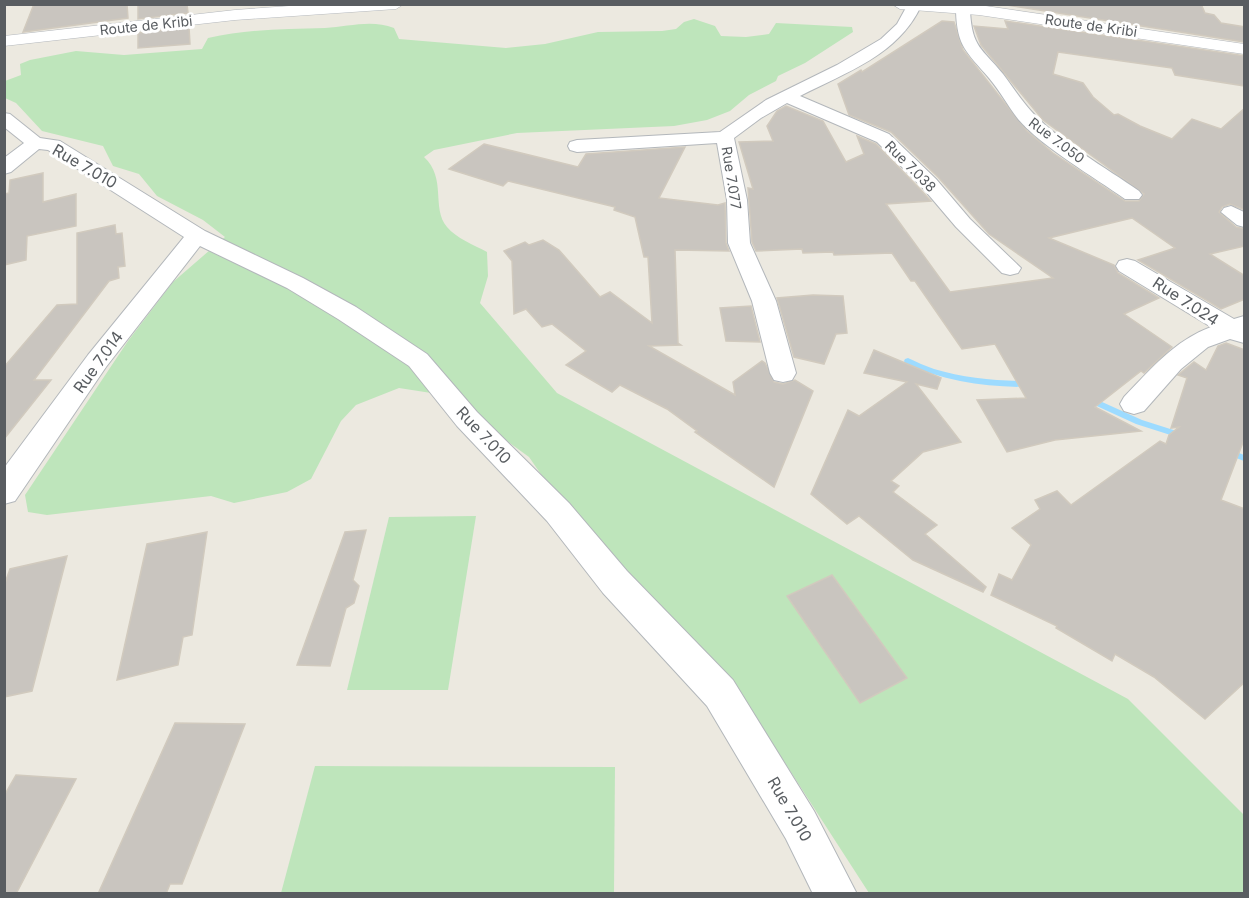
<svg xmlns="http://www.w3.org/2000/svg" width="1249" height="898" font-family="Inter,sans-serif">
	<rect width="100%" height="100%" fill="#ece9e0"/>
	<g fill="#bee5bb">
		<path d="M694 19 715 26 721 36 746 37 769 34 776 23 852 27 853 32 805 63 778 76 776 81 749 95 730 111 707 120 674 126 517 133 434 150 424 157C447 178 431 208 447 227 456 238 474 245 487 252L488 276 480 303 557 393 1128 699 1244 815V893H869L752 712 581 532 529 457 444 395 399 388 356 405 341 421 311 479 287 492 234 503 211 496 47 515 28 512 25 495 128 341 173 282 225 237 203 220 157 196 139 174 113 166 103 146 42 131 16 103 5 98V81L21 75 20 64 30 60 76 51 124 55 202 49 208 38C247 29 285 29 325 28 348 27 371 19 394 28L399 39 506 48 545 44 598 32 662 31 676 29 684 22Z"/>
		<path d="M476 516 448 690H347L389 517Z"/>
		<path d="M315 766 615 767 614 893H281Z"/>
	</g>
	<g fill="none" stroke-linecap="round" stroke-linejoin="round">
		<g fill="#9ddbff" fill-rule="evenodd">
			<path d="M908 358C917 362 925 366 934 369 964 378 996 381 1027 381L1031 384 1027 387C985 387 943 381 905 363L904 361 905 359Z"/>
			<path d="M1091 397 1142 420 1186 434 1187 436 1186 438 1183 439 1136 424 1088 402 1087 400 1088 398Z"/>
			<path d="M1229 449 1244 455V461L1226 454 1225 452 1226 450Z"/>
		</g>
	</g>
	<g fill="#c9c5bf" stroke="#d1cabe" stroke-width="1.5">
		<path d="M34 4H127L128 18 23 32Z"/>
		<path d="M138 4H187L188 13 138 19Z"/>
		<path d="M1000 4H1201L1205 13 1214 15 1221 23 1245 27V42Z"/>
		<path d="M942 21 954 22 963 50 1027 131 1053 153 1125 201H1139L1144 194 1043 120 981 45 974 26 1008 29 1005 21 1245 56V86L1175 75 1172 68 1058 52 1053 74 1083 83 1093 97 1114 115 1118 114 1140 126 1172 139 1192 119 1221 129 1245 108V210L1230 204 1222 207 1219 212 1236 227 1245 229V246L1210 254 1245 276V299L1221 309 1138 260 1175 248 1132 218 1049 238 1114 265 1118 273 1159 298 1124 314 1172 347 1144 373 1141 371 1095 407 1141 431 1055 440 1007 452 977 400 1026 398 995 344 962 349 915 281H911L892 253 834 255 833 252 803 253 802 249 756 251 752 242 748 188 753 189 739 142 773 141 767 126 777 111 786 106 823 121 846 162 864 154 857 136 876 144 920 189 931 201 886 204 950 292 1053 278 989 234 938 177 891 132 849 115 838 84 861 70 862 72Z"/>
		<path d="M189 27 190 44 138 48V33Z"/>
		<path d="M484 144 578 167 586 154 685 147 659 198 718 205 725 203 726 243 729 251 675 250 678 343 681 345 649 346 735 395 733 382 762 361 765 363 774 382 783 384 795 380 813 391 774 487 695 432 697 431 667 409 620 385 612 392 566 365 586 351 552 324 542 327 526 309 514 314 512 261 504 251 525 242 529 245 543 240 559 250 600 297 610 292 652 323 648 257H644L635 217 614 210 615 207 508 181 503 186 449 169Z"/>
		<path d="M43 173V202L76 194V226L27 236 26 260 4 265V194L9 193 10 180Z"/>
		<path d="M115 225 116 234 122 233 125 266 118 267 119 278 109 281 34 380H51L4 439V367L57 305 77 304V233Z"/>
		<path d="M813 295 843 296 847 333 836 334 824 364 794 357 777 298Z"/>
		<path d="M751 306 760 342 726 341 720 308Z"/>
		<path d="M1226 343 1245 350V437L1221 500 1245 509V682L1205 719 1154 677 1115 654 1112 661 1056 628 1057 626 991 595 999 574 1012 580 1031 545 1012 528 1040 509 1035 500 1057 491 1071 505 1160 441 1166 444 1169 435 1179 427 1171 428 1187 378 1178 375 1194 362 1206 370 1218 346Z"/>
		<path d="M874 350 941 378 937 389 916 384 961 442 923 452 891 481 899 486 893 492 937 525 925 534 986 587 983 592 913 560 859 516 847 524 811 494 848 410 859 416 907 382 864 373Z"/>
		<path d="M366 530 353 580 359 586 354 603 346 608 330 666 297 665 345 532Z"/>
		<path d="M207 532 192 635 183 637 178 665 117 680 147 544Z"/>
		<path d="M67 556 32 691 4 697V586L10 569Z"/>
		<path d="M832 575 907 678 860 703 787 596Z"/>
		<path d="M175 723 245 724 182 884H170L166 894H98Z"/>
		<path d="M16 775 76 779 16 894H4V796Z"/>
	</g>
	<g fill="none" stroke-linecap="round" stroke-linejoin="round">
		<g stroke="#b3b7bb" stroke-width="2">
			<g id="minor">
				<path d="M908 4 921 6C898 55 847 72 800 96L889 134 936 179 970 219 1021 268 1018 273 1010 275 1002 273 956 227 922 187 877 142 787 103 761 118 734 138 747 200 750 243 776 301 796 373 792 380 783 382 774 380 770 373 752 301 728 243 727 200 717 143 577 152 570 150 568 146 570 142 577 140 720 132 766 100 837 65 881 39 897 24Z"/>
				<path d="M963 7 970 11C972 48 982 48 1003 74 1012 86 1021 100 1031 111 1055 139 1108 169 1139 191L1142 195 1139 199H1125C1094 177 1042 147 1018 119 1008 106 1000 91 989 78 967 52 957 47 956 11Z"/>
				<path d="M4 113 10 114 40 138 60 141 205 231 303 278 356 307 427 354 477 412 569 503 627 571 733 680 814 811 857 894H813L786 839 707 706 603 593 547 521 457 426 409 366 338 319 287 288 200 246 106 367 15 501 4 504V468L88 355 184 237 48 150 39 149 11 172 4 174V158L24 143 4 127Z"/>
				<path d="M1231 206 1244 212V227L1237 225 1221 212 1224 208Z"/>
				<path d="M1127 259 1135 261 1234 319 1244 316V343L1230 339 1208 347 1181 369 1144 411 1134 414 1124 411 1120 404 1124 397C1152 368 1174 341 1211 327L1119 271 1116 266 1119 261Z"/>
			</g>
		</g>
		<g stroke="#b4b8bd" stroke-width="1">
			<g id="secondary">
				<path d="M317 4H404L396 9 235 20 4 46V36L235 10Z"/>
				<path d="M892 4 979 5 1244 44V54L979 15 900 9Z"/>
			</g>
		</g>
		<use href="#minor" fill="#fff" fill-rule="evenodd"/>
		<use href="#secondary" fill="#fff" fill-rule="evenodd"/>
	</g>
	<g text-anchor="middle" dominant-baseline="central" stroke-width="6" stroke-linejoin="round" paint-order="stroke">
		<g font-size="14" fill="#595d61" stroke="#fff">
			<text transform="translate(146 25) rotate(-6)">Route de Kribi</text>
			<text transform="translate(1091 25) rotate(8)">Route de Kribi</text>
			<text transform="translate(1057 140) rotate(37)">Rue 7.050</text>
			<text transform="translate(911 166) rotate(45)">Rue 7.038</text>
			<text transform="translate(732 178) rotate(81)">Rue 7.077</text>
		</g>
		<g font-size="16" fill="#595d61" stroke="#fff">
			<text transform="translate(85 166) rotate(30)">Rue 7.010</text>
			<text transform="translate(1186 301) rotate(33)">Rue 7.024</text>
			<text transform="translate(98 362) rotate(-54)">Rue 7.014</text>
			<text transform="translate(484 435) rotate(47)">Rue 7.010</text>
			<text transform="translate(790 809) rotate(60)">Rue 7.010</text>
		</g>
	</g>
	<rect width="1249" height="898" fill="none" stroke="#595d61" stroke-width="12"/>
</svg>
